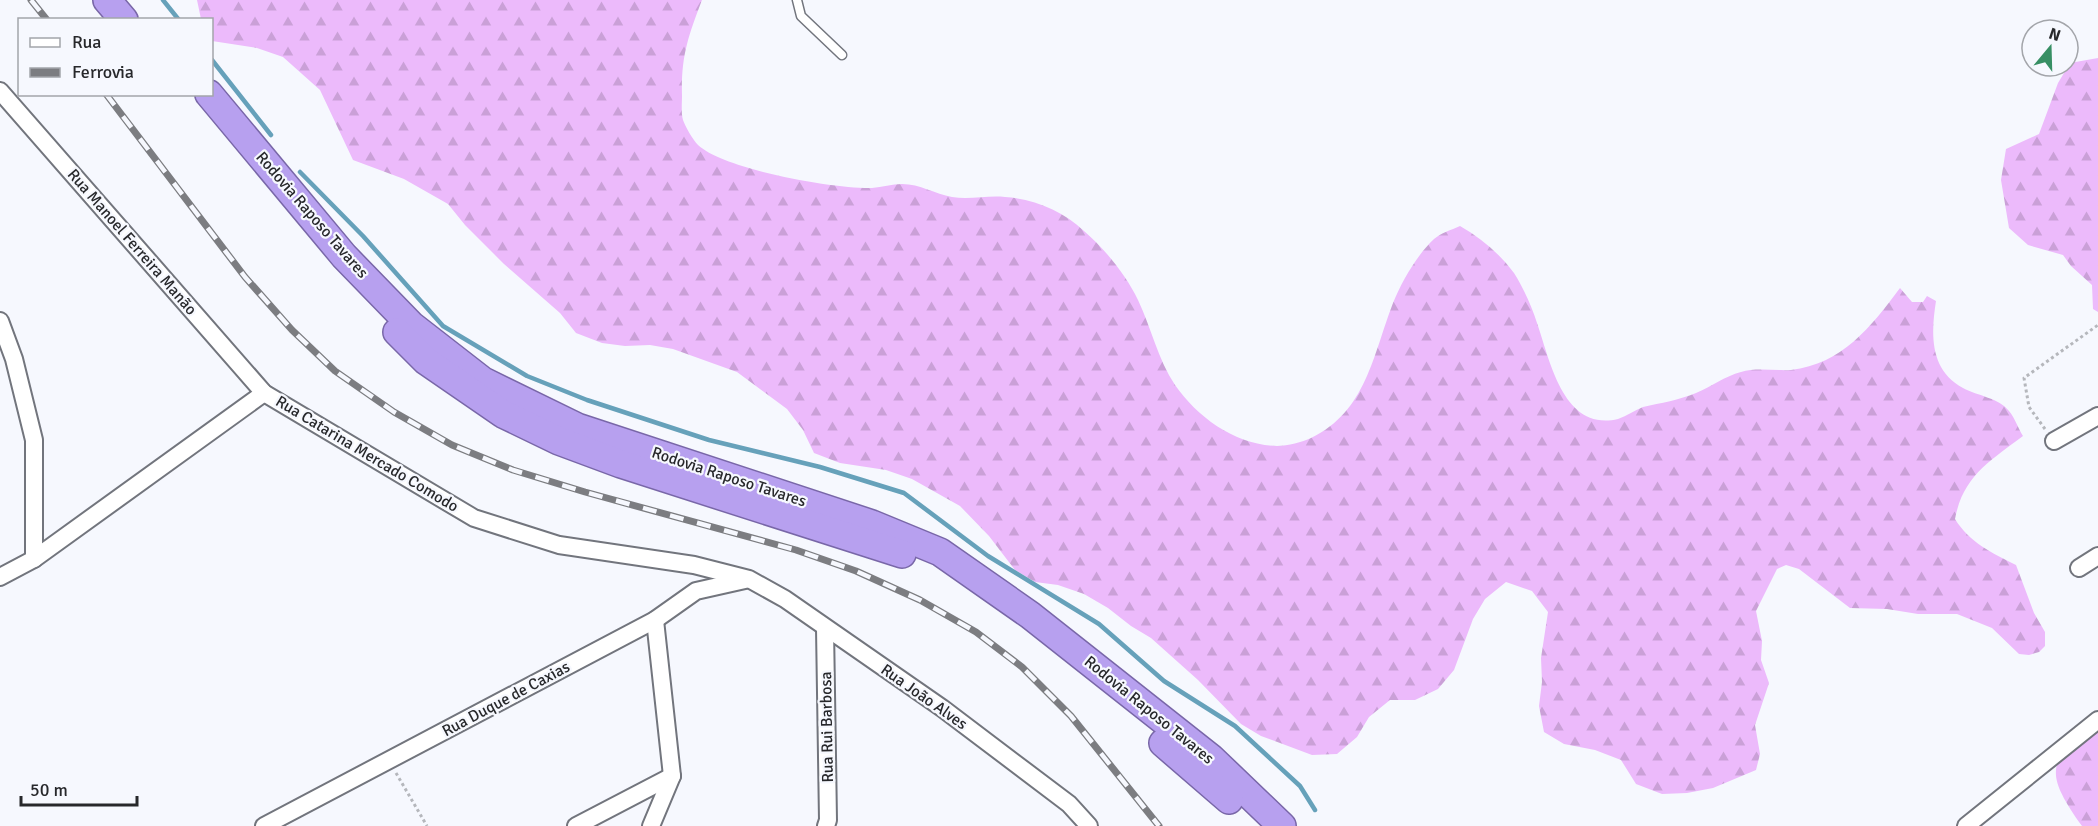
<svg xmlns="http://www.w3.org/2000/svg" width="2098" height="826" font-family="Signika,sans-serif">
	<defs>
		<pattern id="forest-firs" width="22" height="20" patternUnits="userSpaceOnUse" patternTransform="scale(1.5)"><rect width="22" height="20" fill="#ecbafb"/><path d="M5 1l3.5 6h-7zM16 11l3.5 6h-7z" fill="#caa0d7"/></pattern>
	</defs>
	<rect width="100%" height="100%" fill="#f6f8fe"/>
	<g fill="url(#forest-firs)">
		<path d="M197 0H702C688 37 681 56 682 96 682 103 681 113 683 120 685 126 693 140 698 145 725 170 835 189 872 188 882 187 892 184 902 184 920 184 935 194 952 197 970 200 988 195 1005 197 1034 199 1063 211 1084 231 1105 249 1126 275 1138 300 1151 327 1158 360 1175 385 1198 418 1236 445 1277 446 1288 446 1302 442 1311 438 1366 412 1373 355 1393 303 1402 281 1417 255 1434 239 1441 233 1451 230 1460 226 1481 238 1499 253 1514 273 1523 287 1532 307 1537 323 1550 360 1563 432 1618 419 1627 416 1635 410 1643 407 1661 403 1679 400 1696 393 1711 387 1725 376 1741 372 1756 367 1775 371 1791 370 1842 364 1871 327 1900 288L1912 302H1923L1927 296 1936 301C1931 333 1929 370 1963 388 1978 396 1999 398 2009 411 2015 418 2018 428 2023 436 1990 461 1963 476 1955 519 1969 542 1992 553 2016 565L2034 613 2045 632V646L2039 652 2029 655 2019 654 1992 628 1957 614H1918L1887 609 1850 608 1799 569 1786 565 1777 569 1756 611 1762 641 1761 660 1769 683 1755 725 1760 754 1756 770 1713 788 1687 793 1662 794 1636 784 1621 760 1595 750 1564 744 1544 732 1539 706 1542 682 1541 658 1548 612 1532 591 1506 582 1485 599 1473 619 1454 670 1438 689 1415 700H1390L1369 717 1357 737 1337 754 1312 755 1261 736 1241 724 1198 680 1151 638 1131 626 1108 608 1084 594 1058 585 1035 582 1015 570 989 536 960 506 912 479 886 470 840 463 814 453 803 430 787 409 737 372 673 349 650 345 625 346 602 343 576 333 560 313 504 264 465 225 448 204 404 179 353 160 320 90 283 57 257 48 212 41V20L201 19Z"/>
		<path d="M2098 58V312L2093 309 2092 285 2071 266 2063 255 2028 245 2009 228 2001 180 2006 149 2039 134 2058 83 2070 63Z"/>
		<path d="M2098 715V826H2082C2040 767 2051 762 2098 715Z"/>
	</g>
	<g fill="none" stroke-linecap="round" stroke-linejoin="round">
		<g stroke="#66a1ba" stroke-width="4.5">
			<path d="M163 0 179 20"/>
			<path d="M212 60 271 135"/>
			<path d="M300 172 363 236 443 326 527 376 587 400 709 440 820 467 904 493 988 556 1099 624 1164 681 1235 726 1300 786 1315 810"/>
		</g>
		<g stroke="#72757d" stroke-width="11">
			<path id="service" d="M797 0 801 16 842 55"/>
		</g>
		<g stroke="#72757d" stroke-width="20">
			<g id="minor">
				<path d="M0 91 264 393 474 518 559 545 694 565 749 579 785 599 942 708 1069 804 1089 826"/>
				<path d="M0 321 14 359 34 440V559"/>
				<path d="M2054 441 2098 416"/>
				<path d="M2079 568 2098 556"/>
				<path d="M0 577 34 559 264 393"/>
				<path d="M825 628 828 820 826 826"/>
				<path d="M264 826 655 620 696 591 745 580"/>
				<path d="M576 826 672 776"/>
				<path d="M651 826 672 776 655 620"/>
				<path d="M1966 826 2098 720"/>
			</g>
		</g>
		<g stroke="#7967a8" stroke-width="30">
			<g id="trunk">
				<path d="M107 0 124 20"/>
				<path d="M209 94 344 256 411 325 483 381 577 427 872 524 940 552 1030 615 1211 758 1282 826"/>
				<path d="M397 332 426 361 503 414 559 441 621 464 902 554"/>
				<path d="M1163 743 1229 800"/>
			</g>
		</g>
		<g stroke="#b5b7bc" stroke-width="3" stroke-dasharray="3 3" stroke-linecap="butt">
			<path d="M2045 429 2029 407 2024 378 2098 325"/>
			<path d="M396 773 427 826"/>
		</g>
		<use href="#service" stroke="#fff" stroke-width="8"/>
		<use href="#minor" stroke="#fff" stroke-width="16"/>
		<use href="#trunk" stroke="#b7a0ef" stroke-width="27"/>
		<g stroke="#7c7d81" stroke-width="7">
			<g id="rail">
				<path d="M31 0 47 20"/>
				<path d="M106 94 245 277 292 330 335 371 394 412 452 445 513 470 585 492 796 550 856 571 920 600 976 632 1022 667 1071 716 1159 826"/>
			</g>
		</g>
		<use href="#rail" stroke="#f6f8fe" stroke-width="4.5" stroke-dasharray="14" stroke-linecap="butt"/>
	</g>
	<g text-anchor="middle" dominant-baseline="central" stroke-width="4.5" stroke-linejoin="round" paint-order="stroke">
		<g font-size="16" fill="#27282b" stroke="#f6f8fe">
			<text transform="translate(312 215) rotate(49)">Rodovia Raposo Tavares</text>
			<text transform="translate(132 242) rotate(49)">Rua Manoel Ferreira Manão</text>
			<text transform="translate(367 454) rotate(31)">Rua Catarina Mercado Comodo</text>
			<text transform="translate(729 477) rotate(18)">Rodovia Raposo Tavares</text>
			<text transform="translate(924 697) rotate(35)">Rua João Alves</text>
			<text transform="translate(506 699) rotate(-28)">Rua Duque de Caxias</text>
			<text transform="translate(1149 710) rotate(39)">Rodovia Raposo Tavares</text>
			<text transform="translate(827 727) rotate(-91)">Rua Rui Barbosa</text>
		</g>
	</g>
	<rect x="18" y="18" width="195" height="78" fill="#f6f8fe" stroke="#a3a5aa" stroke-width="1.5"/>
	<rect x="30" y="38" width="30" height="9" fill="#ffffff" stroke="#a3a5aa" stroke-width="1.5"/>
	<text x="72" y="48" font-size="18" fill="#27282b">Rua</text>
	<rect x="30" y="68" width="30" height="9" fill="#7c7d81" stroke="#a3a5aa" stroke-width="1.5"/>
	<text x="72" y="78" font-size="18" fill="#27282b">Ferrovia</text>
	<g transform="translate(2050 48) rotate(19)"><circle r="28" fill="#f6f8fe" stroke="#a3a5aa" stroke-width="1.5"/>
	<path d="M0-4.5L10 22L0 15L-10 22Z" fill="#378f64"/>
	<text y="-9" font-size="16" font-weight="bold" text-anchor="middle" fill="#27282b">N</text>
	</g>
	<path d="M21 796v9h116v-9" fill="none" stroke="#27282b" stroke-width="3"/>
	<text x="30" y="796" font-size="18" fill="#27282b" stroke="#f6f8fe" stroke-width="4.5" paint-order="stroke">50 m</text>
</svg>
